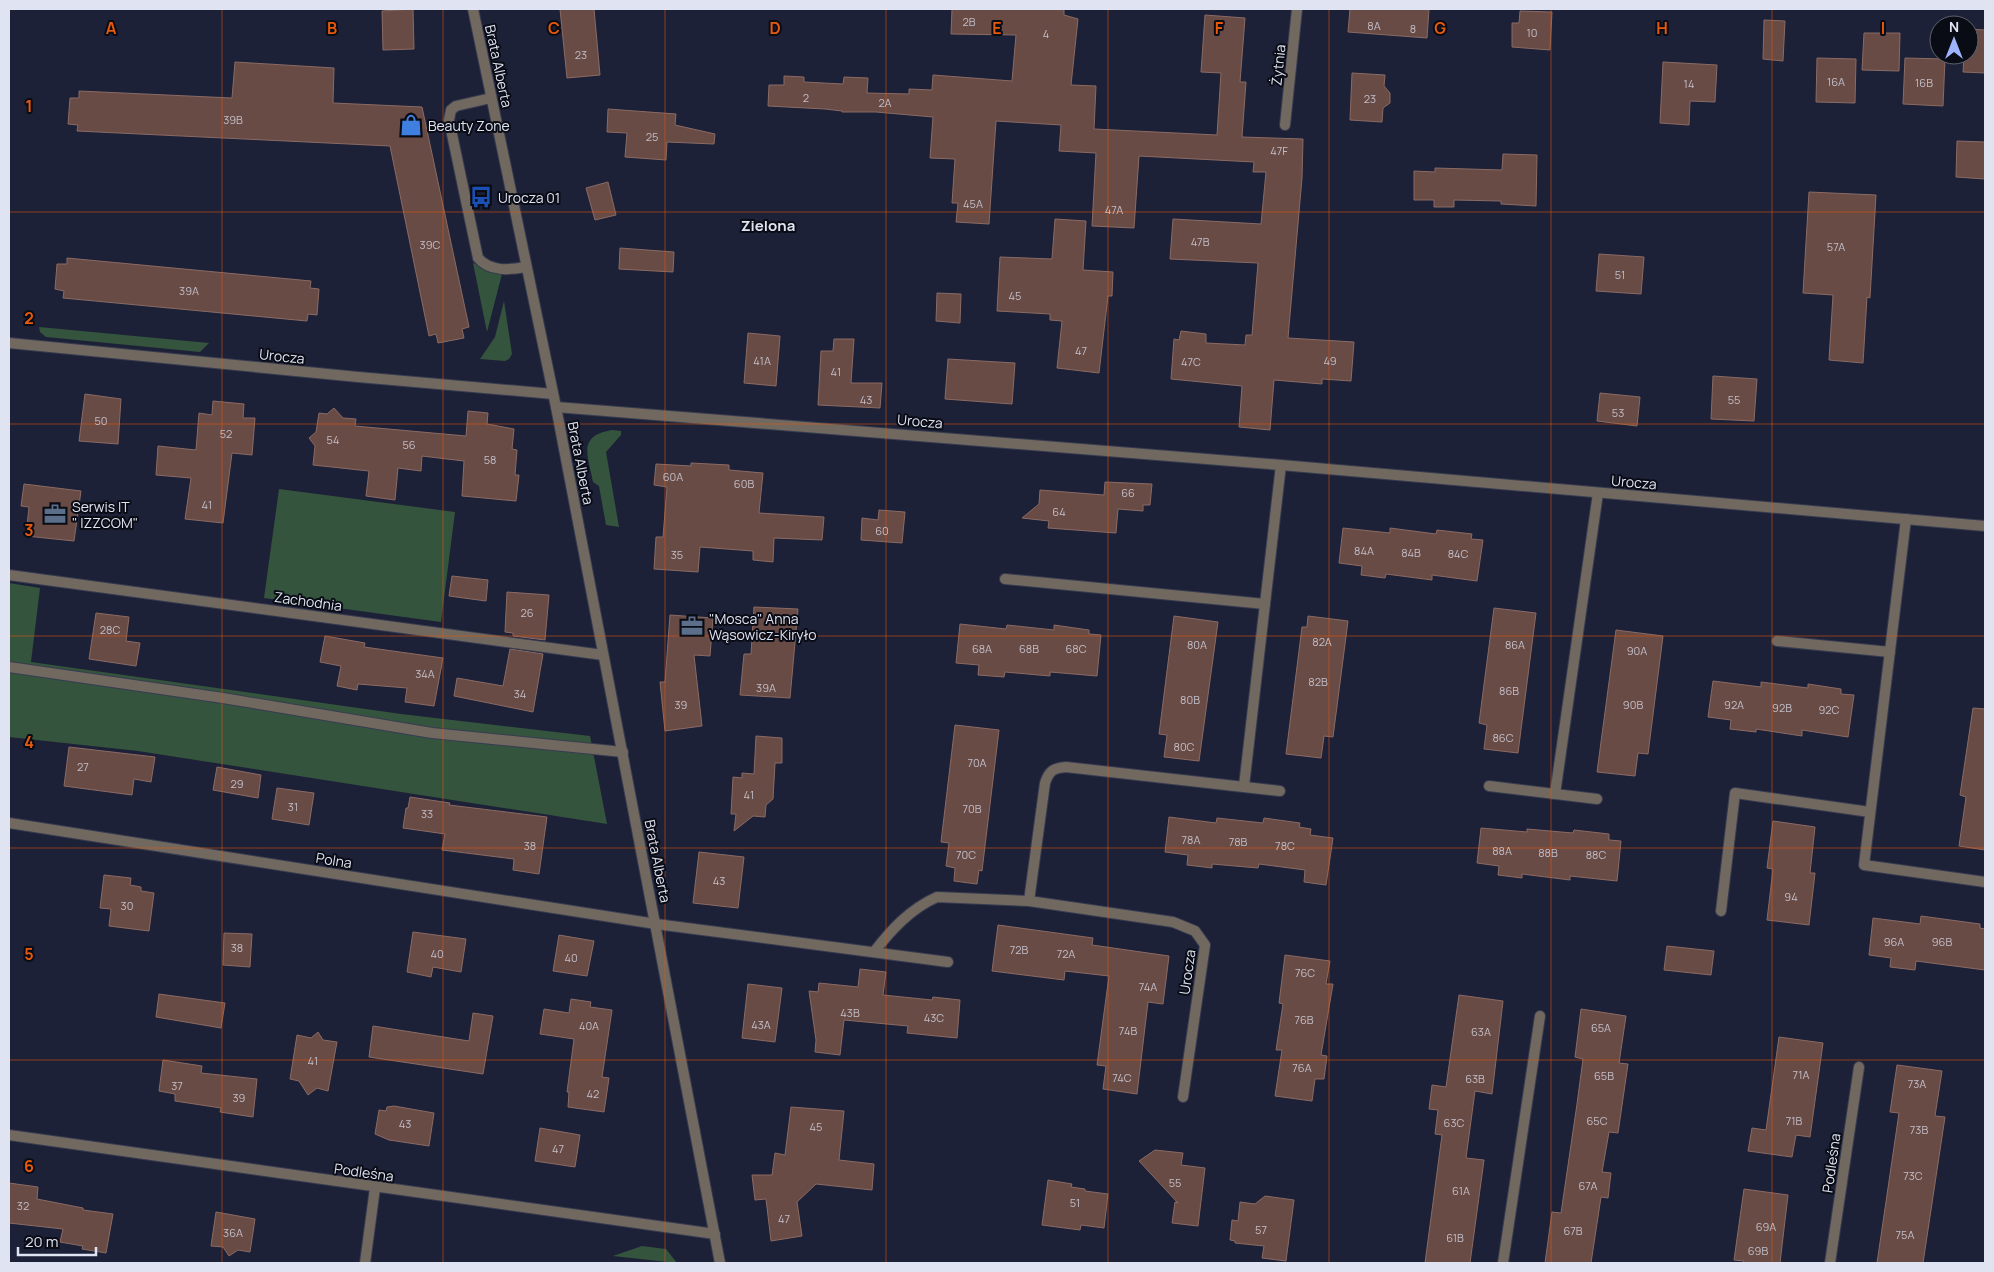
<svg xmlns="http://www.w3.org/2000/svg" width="1994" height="1272" font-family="Manrope,sans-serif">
	<rect width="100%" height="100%" fill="#1d2137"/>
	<g fill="#34543e">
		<path d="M473 263 481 266 503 270 487 332Z"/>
		<path d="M504 301 512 354 509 359 505 361 480 359 495 337Z"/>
		<path d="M39 327 209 343 200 352 46 337 40 332Z"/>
		<path d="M612 430 621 431V435L606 452 619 527 606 525 599 486 593 482C588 455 577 436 612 430Z"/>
		<path d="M279 489 455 512 441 622 264 598Z"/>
		<path d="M9 583 40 588 31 662 401 714 590 736 607 824 138 751 9 737Z"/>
		<path d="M642 1246 666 1249 677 1263 613 1256Z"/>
	</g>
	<g fill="#694b46" stroke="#8a6a64">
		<path d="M413 9 414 49 383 50 382 11Z"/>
		<path d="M560 9H594L600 75 567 78Z"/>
		<path d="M952 9H1064V15L1078 19 1071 85 1096 86 1094 129 1217 135 1221 73 1201 72 1205 15 1245 18 1240 82H1246L1242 137 1303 139 1302 178 1288 338 1354 342 1351 381 1322 379V384L1274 380 1270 430 1239 427 1242 386 1171 379 1174 339 1179 340 1181 331 1206 334V343L1245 345 1246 335H1252L1258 263 1170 259 1173 219 1261 224 1266 172H1253L1254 162 1139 156 1134 228 1092 226 1096 153 1059 151 1061 125 996 121 989 224 956 222 958 203H952L955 159 930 158 933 117 876 112H842V111L825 109 768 106 769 85H784V76L804 77V82L843 84 844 77 868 78 867 93 909 94V89L932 90 933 75 1012 81 1016 35 951 34Z"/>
		<path d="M1350 9H1429L1427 38 1348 32Z"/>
		<path d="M1520 11 1552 12 1550 50 1512 47V23H1519Z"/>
		<path d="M1764 20 1785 21 1783 61 1763 59Z"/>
		<path d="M1969 29 1985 30V73L1963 72 1964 55H1969Z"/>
		<path d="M1864 33H1900L1899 71 1862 70Z"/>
		<path d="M1817 58 1856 59 1855 103 1816 102Z"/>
		<path d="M1905 58 1945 59 1943 106 1903 104Z"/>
		<path d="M235 62 334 68 333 103 422 107 469 327 462 329 464 338 438 343 436 334 429 336 390 146 77 131 78 125 68 124 70 98H79V91L232 98Z"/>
		<path d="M1663 62 1717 65 1715 102 1690 101 1689 125 1660 123Z"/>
		<path d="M1352 73 1385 75 1384 86 1390 93V103L1383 108 1382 122 1350 120Z"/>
		<path d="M608 109 676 114 675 125 715 134 714 144 667 142 666 160 625 157 627 133 607 132Z"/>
		<path d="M1957 141 1985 142V179L1956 177Z"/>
		<path d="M1503 154 1537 155 1536 206 1501 204V201L1454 200V207H1434V200H1414V171L1435 172V168L1502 170Z"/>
		<path d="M608 182 616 215 595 220 586 188Z"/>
		<path d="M1809 192 1876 195 1870 298 1867 297 1863 363 1829 360 1833 295 1803 293Z"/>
		<path d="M1055 219 1086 221 1083 270 1113 272 1112 296H1108L1099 373 1057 368 1062 321 1050 320V314L997 311 1000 257 1052 259Z"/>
		<path d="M620 248 674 252 673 272 619 269Z"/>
		<path d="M1599 254 1644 257 1641 294 1596 291Z"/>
		<path d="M67 258 311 281 310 288 319 289 317 315 308 314 307 321 63 298 64 291 55 289 57 264H67Z"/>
		<path d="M937 293 961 294 960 323 936 321Z"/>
		<path d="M748 333 780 336 776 386 744 383Z"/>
		<path d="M834 339H854L851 383H882L880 408 818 405 821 351H833Z"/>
		<path d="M948 359 1015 363 1012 404 945 399Z"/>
		<path d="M1713 376 1757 379 1754 421 1711 419Z"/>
		<path d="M1600 393 1640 397 1637 426 1597 421Z"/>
		<path d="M85 394 121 399 118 444 79 441Z"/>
		<path d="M213 401 244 404 243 418H255L252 455 232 453 223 523 185 519 191 478 156 475 158 446 196 450 199 413 212 415Z"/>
		<path d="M334 408 343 418 356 419 355 426 466 436 468 411 488 413 487 424 514 429 512 449 517 450 515 475H519L516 501 462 496 464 461 422 456 421 471 398 468 395 500 366 496 369 471 313 465 315 446 309 438 316 432 319 413 327 414Z"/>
		<path d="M691 463 729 465V470L763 473 759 513 824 517 822 540 774 538 773 562 753 560V551L700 547 698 572 654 569 656 537H663L667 487 654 485 656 464 691 466Z"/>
		<path d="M1105 482 1152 484 1150 505H1143V511L1118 509 1116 533 1048 528 1049 521 1022 518 1039 504 1040 490 1104 495Z"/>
		<path d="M24 484 81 491 74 541 26 536 29 507 21 506Z"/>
		<path d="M879 510 905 512 902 543 861 540 862 518 878 520Z"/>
		<path d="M1343 528 1390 533V528L1436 534 1437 530 1472 534 1471 539 1483 540 1477 581 1432 575V580L1386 574 1385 578 1361 575 1362 566 1339 563Z"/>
		<path d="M452 576 488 580 486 601 449 596Z"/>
		<path d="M507 592 549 595 545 640 513 636V633L505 632Z"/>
		<path d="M754 607 798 609 790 698 740 695 744 654H751Z"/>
		<path d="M1494 608 1536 613 1518 753 1484 749 1487 725 1479 723Z"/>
		<path d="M96 613 129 617 126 641 140 643 136 666 89 659Z"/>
		<path d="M670 615 713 618 710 656 694 655 702 726 665 731 660 682H665Z"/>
		<path d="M1174 616 1218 622 1199 761 1164 757 1167 735 1159 734Z"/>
		<path d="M1308 616 1348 621 1333 737 1324 736 1321 758 1286 754 1302 627H1307Z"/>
		<path d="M960 624 1006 629 1007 625 1054 630V625L1089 630V634L1101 635 1097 676 1050 672V676L1005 672 1004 677 978 675 979 665 956 663Z"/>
		<path d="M1616 630 1663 636 1648 754 1638 753 1635 776 1597 772Z"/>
		<path d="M325 636 365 643 364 647 443 658 434 706 405 702 407 688 358 684 357 690 337 686 341 666 320 662Z"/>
		<path d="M510 649 543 654 533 712 454 696 457 678 503 686Z"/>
		<path d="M1713 681 1761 687V682L1808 688V684L1841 689V694L1854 695 1848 737 1802 730V736L1756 729V732L1730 729 1731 720 1708 717Z"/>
		<path d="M1973 708 1985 709V850L1959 846 1966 797 1960 795Z"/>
		<path d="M955 725 999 730 982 871 979 870 977 884 954 881 955 868 946 866 949 843 941 842Z"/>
		<path d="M756 736 782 738V763H775L773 799 766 805 765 817 753 816 734 831 736 814H731L733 777 742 778V773L754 774Z"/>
		<path d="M69 747 155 757 151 782 134 779 132 795 64 786Z"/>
		<path d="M217 767 261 775 258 798 213 790Z"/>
		<path d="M277 788 314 793 309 825 272 819Z"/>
		<path d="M410 797 450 803 449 805 547 817 539 874 513 870 514 859 442 850 445 834 403 828 406 808H408Z"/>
		<path d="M1169 817 1216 823 1217 818 1263 823 1264 818 1300 823 1299 827 1311 829 1310 835 1333 838 1326 885 1304 882 1305 870 1259 864 1258 868 1212 864V868L1187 865 1188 855 1165 852Z"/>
		<path d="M1773 821 1815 827 1810 873H1815L1809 925 1767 920 1773 869 1767 868Z"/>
		<path d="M1481 828 1527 832V829L1573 833 1574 830 1609 834V840L1621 841 1617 881 1570 876V880L1522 874V878L1498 875 1499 866 1477 863Z"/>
		<path d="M699 852 744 857 738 908 693 903Z"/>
		<path d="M104 875 131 878 130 885 141 887V891L154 893 149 931 109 926 111 909 100 908Z"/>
		<path d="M1921 916 1980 924V928L1985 929V970L1916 961 1915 970 1890 967 1891 958 1869 955 1873 918 1920 924Z"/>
		<path d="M998 925 1093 938 1092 945 1169 956 1163 1004 1148 1002 1137 1094 1103 1089 1106 1066 1097 1065 1109 976 1065 971 1064 980 992 971Z"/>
		<path d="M413 932 466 939 461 972 433 967 431 977 407 972Z"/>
		<path d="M224 933 252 934 250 967 223 965Z"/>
		<path d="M559 935 594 941 587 976 553 971Z"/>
		<path d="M1667 946 1714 951 1711 975 1664 970Z"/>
		<path d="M1285 955 1330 961 1326 984H1333L1321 1055 1327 1056 1324 1079H1315L1312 1101 1275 1096 1282 1050H1276L1283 1004 1279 1003Z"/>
		<path d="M860 969 886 972 883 995 932 1000 933 997 960 1000 957 1038 907 1033 908 1026 844 1020 840 1055 815 1052 816 1040 809 991 818 992 819 983 858 987Z"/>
		<path d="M748 984 782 988 775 1042 742 1038Z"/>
		<path d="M159 994 225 1003 221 1028 156 1017Z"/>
		<path d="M1459 995 1503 1001 1492 1094 1475 1091 1466 1158 1484 1160 1470 1263H1425L1442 1135 1435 1134 1438 1110 1429 1109 1432 1085 1446 1087Z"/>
		<path d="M571 999 591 1002 590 1007 612 1010 602 1077 609 1078 604 1112 568 1107 569 1092H567L574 1039 540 1034 544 1009 569 1013Z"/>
		<path d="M1581 1009 1626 1016 1619 1063 1628 1064 1618 1133 1609 1132 1602 1172 1611 1173 1608 1198 1601 1197 1591 1263H1545L1552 1212 1561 1213 1577 1104 1583 1059 1575 1057Z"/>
		<path d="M473 1013 493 1016 483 1074 369 1057 373 1026 469 1041Z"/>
		<path d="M318 1032 323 1040 337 1042 328 1091 317 1088 308 1095 299 1081 290 1079 297 1035 311 1038Z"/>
		<path d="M1779 1037 1823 1043 1810 1137 1796 1135 1792 1157 1748 1151 1752 1128 1766 1130Z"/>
		<path d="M163 1060 202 1066 201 1073 257 1079 253 1117 220 1112 221 1108 175 1101V1094L159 1091Z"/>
		<path d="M1897 1065 1942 1071 1935 1116 1945 1117 1923 1263H1877L1899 1113 1890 1112Z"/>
		<path d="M394 1106 434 1113 429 1146 389 1140 375 1134 379 1110 386 1111 387 1107Z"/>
		<path d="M791 1107 844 1111 839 1160 874 1164 872 1190 816 1184 797 1202 802 1236 771 1241 766 1199 755 1200 752 1175H772L775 1153 785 1155Z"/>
		<path d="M540 1128 580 1135 575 1167 535 1161Z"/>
		<path d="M1155 1150 1183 1153 1181 1165 1205 1168 1198 1226 1172 1223 1175 1202 1178 1203 1139 1161Z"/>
		<path d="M1048 1180 1072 1184 1071 1187 1085 1189V1191L1108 1194 1104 1228 1081 1225 1080 1230 1042 1225Z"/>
		<path d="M9 1183 38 1187 37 1199 83 1208V1210L113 1214 106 1253 82 1249 83 1246 60 1242 63 1229 9 1223Z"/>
		<path d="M1744 1189 1788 1195 1780 1263H1743L1744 1261 1734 1260Z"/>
		<path d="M1265 1196 1294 1200 1286 1261 1262 1258 1264 1246 1235 1243V1241L1230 1240 1232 1220 1238 1221 1240 1202 1255 1204Z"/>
		<path d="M216 1212 255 1219 250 1252 238 1250 229 1256 223 1247 211 1246Z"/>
	</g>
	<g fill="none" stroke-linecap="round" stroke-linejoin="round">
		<g stroke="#383c51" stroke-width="12">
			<g id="service">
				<path d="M491 98 456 106 451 110 449 120 478 258C490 272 509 270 526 267"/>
				<path d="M9 667 223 698 432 733 623 752"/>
				<path d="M1489 786 1597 799"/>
				<path d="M1555 794 1598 493"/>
				<path d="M365 1263 375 1188"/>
				<path d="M1503 1263 1540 1016"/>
			</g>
		</g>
		<g stroke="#383c51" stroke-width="12">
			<g id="minor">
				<path d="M473 9 556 407 720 1263"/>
				<path d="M1285 125 1297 9"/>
				<path d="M9 343 358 377 553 394"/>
				<path d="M556 407 1281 465 1985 526"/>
				<path d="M1906 519 1864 865 1985 882"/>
				<path d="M9 575 603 655"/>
				<path d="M1005 579 1265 604"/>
				<path d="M1777 641 1890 652"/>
				<path d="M1244 786 1281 465"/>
				<path d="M9 823 656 924 948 962"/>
				<path d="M1029 901 1045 783C1049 771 1053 768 1066 767L1280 791"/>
				<path d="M1721 911 1735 793 1870 812"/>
				<path d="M874 952C891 930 910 909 937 897L1029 901 1173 922 1195 931 1205 945 1183 1097"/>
				<path d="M9 1135 715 1234"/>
				<path d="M1830 1263 1859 1067"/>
			</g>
		</g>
		<use href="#service" stroke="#71695f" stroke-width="10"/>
		<use href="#minor" stroke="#71695f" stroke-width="10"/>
	</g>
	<path fill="none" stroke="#e8590c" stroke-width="1" stroke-opacity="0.55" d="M222 9V1263M443 9V1263M665 9V1263M886 9V1263M1108 9V1263M1329 9V1263M1551 9V1263M1772 9V1263M9 212H1985M9 424H1985M9 636H1985M9 848H1985M9 1060H1985"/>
	<defs>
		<g id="shop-bare" transform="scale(1.725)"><path d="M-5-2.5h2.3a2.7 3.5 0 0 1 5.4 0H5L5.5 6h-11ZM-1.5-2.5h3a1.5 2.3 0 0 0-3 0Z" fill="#3f7fe0" stroke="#0a0c15" stroke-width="2.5" paint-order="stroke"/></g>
		<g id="bus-bare" transform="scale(1.725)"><path d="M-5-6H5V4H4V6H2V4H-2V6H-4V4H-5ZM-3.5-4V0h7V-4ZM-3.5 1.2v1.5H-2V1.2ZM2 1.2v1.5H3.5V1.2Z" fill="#1a4fb4" stroke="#0a0c15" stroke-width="2.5" paint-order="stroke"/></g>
		<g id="office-bare" transform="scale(1.725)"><path d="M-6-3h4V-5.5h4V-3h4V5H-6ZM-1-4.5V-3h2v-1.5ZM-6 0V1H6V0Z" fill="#5c6f8a" stroke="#0a0c15" stroke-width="2.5" paint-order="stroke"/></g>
	</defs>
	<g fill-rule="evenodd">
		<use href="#shop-bare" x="411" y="125"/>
		<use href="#bus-bare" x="481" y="197"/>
		<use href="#office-bare" x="55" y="514"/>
		<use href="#office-bare" x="692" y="626"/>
	</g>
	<g text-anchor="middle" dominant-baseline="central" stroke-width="4" stroke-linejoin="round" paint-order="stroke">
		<g font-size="11" fill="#c2bdc7">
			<text x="969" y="21">2B</text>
			<text x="1374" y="25">8A</text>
			<text x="1413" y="28">8</text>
			<text x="1532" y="32">10</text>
			<text x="1046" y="33">4</text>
			<text x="581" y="54">23</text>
			<text x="1836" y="81">16A</text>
			<text x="1924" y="82">16B</text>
			<text x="1689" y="83">14</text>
			<text x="806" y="97">2</text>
			<text x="1370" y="98">23</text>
			<text x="885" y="102">2A</text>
			<text x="233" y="119">39B</text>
			<text x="652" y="136">25</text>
			<text x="1279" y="150">47F</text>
			<text x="973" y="203">45A</text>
			<text x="1114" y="209">47A</text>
			<text x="1200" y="241">47B</text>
			<text x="430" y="244">39C</text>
			<text x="1836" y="246">57A</text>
			<text x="1620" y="274">51</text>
			<text x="189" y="290">39A</text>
			<text x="1015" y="295">45</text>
			<text x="1081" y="350">47</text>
			<text x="762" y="360">41A</text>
			<text x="1330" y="360">49</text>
			<text x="1191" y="361">47C</text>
			<text x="836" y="371">41</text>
			<text x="866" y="399">43</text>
			<text x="1734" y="399">55</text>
			<text x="1618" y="412">53</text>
			<text x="101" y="420">50</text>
			<text x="226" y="433">52</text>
			<text x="333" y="439">54</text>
			<text x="409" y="444">56</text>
			<text x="490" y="459">58</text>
			<text x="673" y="476">60A</text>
			<text x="744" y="483">60B</text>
			<text x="1128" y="492">66</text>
			<text x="207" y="504">41</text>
			<text x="1059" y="511">64</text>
			<text x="882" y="530">60</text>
			<text x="1364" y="550">84A</text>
			<text x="1411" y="552">84B</text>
			<text x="1458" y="553">84C</text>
			<text x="677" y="554">35</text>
			<text x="527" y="612">26</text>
			<text x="110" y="629">28C</text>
			<text x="1322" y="641">82A</text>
			<text x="1197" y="644">80A</text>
			<text x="1515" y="644">86A</text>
			<text x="982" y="648">68A</text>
			<text x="1029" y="648">68B</text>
			<text x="1076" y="648">68C</text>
			<text x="1637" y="650">90A</text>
			<text x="425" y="673">34A</text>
			<text x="1318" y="681">82B</text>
			<text x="766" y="687">39A</text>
			<text x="1509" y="690">86B</text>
			<text x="520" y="693">34</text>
			<text x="1190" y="699">80B</text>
			<text x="681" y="704">39</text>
			<text x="1633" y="704">90B</text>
			<text x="1734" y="704">92A</text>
			<text x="1782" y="707">92B</text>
			<text x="1829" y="709">92C</text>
			<text x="1503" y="737">86C</text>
			<text x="1184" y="746">80C</text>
			<text x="977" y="762">70A</text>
			<text x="83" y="766">27</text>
			<text x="237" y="783">29</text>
			<text x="749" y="794">41</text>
			<text x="293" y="806">31</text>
			<text x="972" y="808">70B</text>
			<text x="427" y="813">33</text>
			<text x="1191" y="839">78A</text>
			<text x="1238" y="841">78B</text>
			<text x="530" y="845">38</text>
			<text x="1285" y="845">78C</text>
			<text x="1502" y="850">88A</text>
			<text x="1548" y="852">88B</text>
			<text x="966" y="854">70C</text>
			<text x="1596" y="854">88C</text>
			<text x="719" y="880">43</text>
			<text x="1791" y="896">94</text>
			<text x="127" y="905">30</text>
			<text x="1894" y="941">96A</text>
			<text x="1942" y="941">96B</text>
			<text x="237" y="947">38</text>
			<text x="1019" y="949">72B</text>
			<text x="437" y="953">40</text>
			<text x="1066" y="953">72A</text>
			<text x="571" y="957">40</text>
			<text x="1305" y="972">76C</text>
			<text x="1148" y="986">74A</text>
			<text x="850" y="1012">43B</text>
			<text x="934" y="1017">43C</text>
			<text x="1304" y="1019">76B</text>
			<text x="761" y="1024">43A</text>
			<text x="589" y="1025">40A</text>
			<text x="1601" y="1027">65A</text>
			<text x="1128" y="1030">74B</text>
			<text x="1481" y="1031">63A</text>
			<text x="313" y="1060">41</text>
			<text x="1302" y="1067">76A</text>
			<text x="1801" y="1074">71A</text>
			<text x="1604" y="1075">65B</text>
			<text x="1122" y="1077">74C</text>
			<text x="1475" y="1078">63B</text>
			<text x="1917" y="1083">73A</text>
			<text x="177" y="1085">37</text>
			<text x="593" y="1093">42</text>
			<text x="239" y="1097">39</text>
			<text x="1597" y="1120">65C</text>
			<text x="1794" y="1120">71B</text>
			<text x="1454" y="1122">63C</text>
			<text x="405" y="1123">43</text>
			<text x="816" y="1126">45</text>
			<text x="1919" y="1129">73B</text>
			<text x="558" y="1148">47</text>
			<text x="1913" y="1175">73C</text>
			<text x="1175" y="1182">55</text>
			<text x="1588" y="1185">67A</text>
			<text x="1461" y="1190">61A</text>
			<text x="1075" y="1202">51</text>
			<text x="23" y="1205">32</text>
			<text x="784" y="1218">47</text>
			<text x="1766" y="1226">69A</text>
			<text x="1261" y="1229">57</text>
			<text x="1573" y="1230">67B</text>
			<text x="233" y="1232">36A</text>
			<text x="1905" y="1234">75A</text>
			<text x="1455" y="1237">61B</text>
			<text x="1758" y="1250">69B</text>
		</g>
		<g font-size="14" fill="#dfe3f2" stroke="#0a0c15">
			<text transform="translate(1278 65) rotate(-84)">Żytnia</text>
			<text transform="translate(499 66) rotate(78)">Brata Alberta</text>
			<text transform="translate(282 356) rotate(6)">Urocza</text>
			<text transform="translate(920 421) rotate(5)">Urocza</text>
			<text transform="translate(581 463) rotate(79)">Brata Alberta</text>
			<text transform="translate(1634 482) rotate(5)">Urocza</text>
			<text transform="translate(308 601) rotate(8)">Zachodnia</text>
			<text transform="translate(334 860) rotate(9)">Polna</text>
			<text transform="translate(658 861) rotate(79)">Brata Alberta</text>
			<text transform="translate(1187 972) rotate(-82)">Urocza</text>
			<text transform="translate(1831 1163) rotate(-82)">Podleśna</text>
			<text transform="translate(364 1172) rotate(8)">Podleśna</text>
		</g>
		<g font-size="14" fill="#dfe3f2" stroke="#0a0c15" text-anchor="start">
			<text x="428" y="125">Beauty Zone</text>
			<text x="498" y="197">Urocza 01</text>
			<text x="72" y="506">Serwis IT<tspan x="72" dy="16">" IZZCOM"</tspan></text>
			<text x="709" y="618">"Mosca" Anna<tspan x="709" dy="16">Wąsowicz-Kiryło</tspan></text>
		</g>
		<g font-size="15" font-weight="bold" fill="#dfe3f2" stroke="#0a0c15">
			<text x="768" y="225">Zielona</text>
		</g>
	</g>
	<g font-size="16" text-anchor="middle" font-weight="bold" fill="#e8590c" stroke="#0a0c15" stroke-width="4" stroke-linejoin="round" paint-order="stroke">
		<text x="111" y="34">A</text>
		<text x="332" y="34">B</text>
		<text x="554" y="34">C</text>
		<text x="775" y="34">D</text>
		<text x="997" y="34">E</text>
		<text x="1219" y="34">F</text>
		<text x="1440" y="34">G</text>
		<text x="1662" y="34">H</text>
		<text x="1883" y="34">I</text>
		<text x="29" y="112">1</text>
		<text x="29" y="324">2</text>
		<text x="29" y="536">3</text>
		<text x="29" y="748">4</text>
		<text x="29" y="960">5</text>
		<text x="29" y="1172">6</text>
	</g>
	<rect width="1994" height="1272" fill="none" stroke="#dfe3f2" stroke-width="20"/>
	<g transform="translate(1954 40)"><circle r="24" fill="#0a0c15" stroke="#5f626d"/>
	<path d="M0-4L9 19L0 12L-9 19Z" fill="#9eb3fd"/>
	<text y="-8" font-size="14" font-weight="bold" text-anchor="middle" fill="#dfe3f2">N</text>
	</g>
	<path d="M18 1247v8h78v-8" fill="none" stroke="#dfe3f2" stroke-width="2.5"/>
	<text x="25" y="1247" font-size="15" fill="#dfe3f2" stroke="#0a0c15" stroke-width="4" paint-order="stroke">20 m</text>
</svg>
